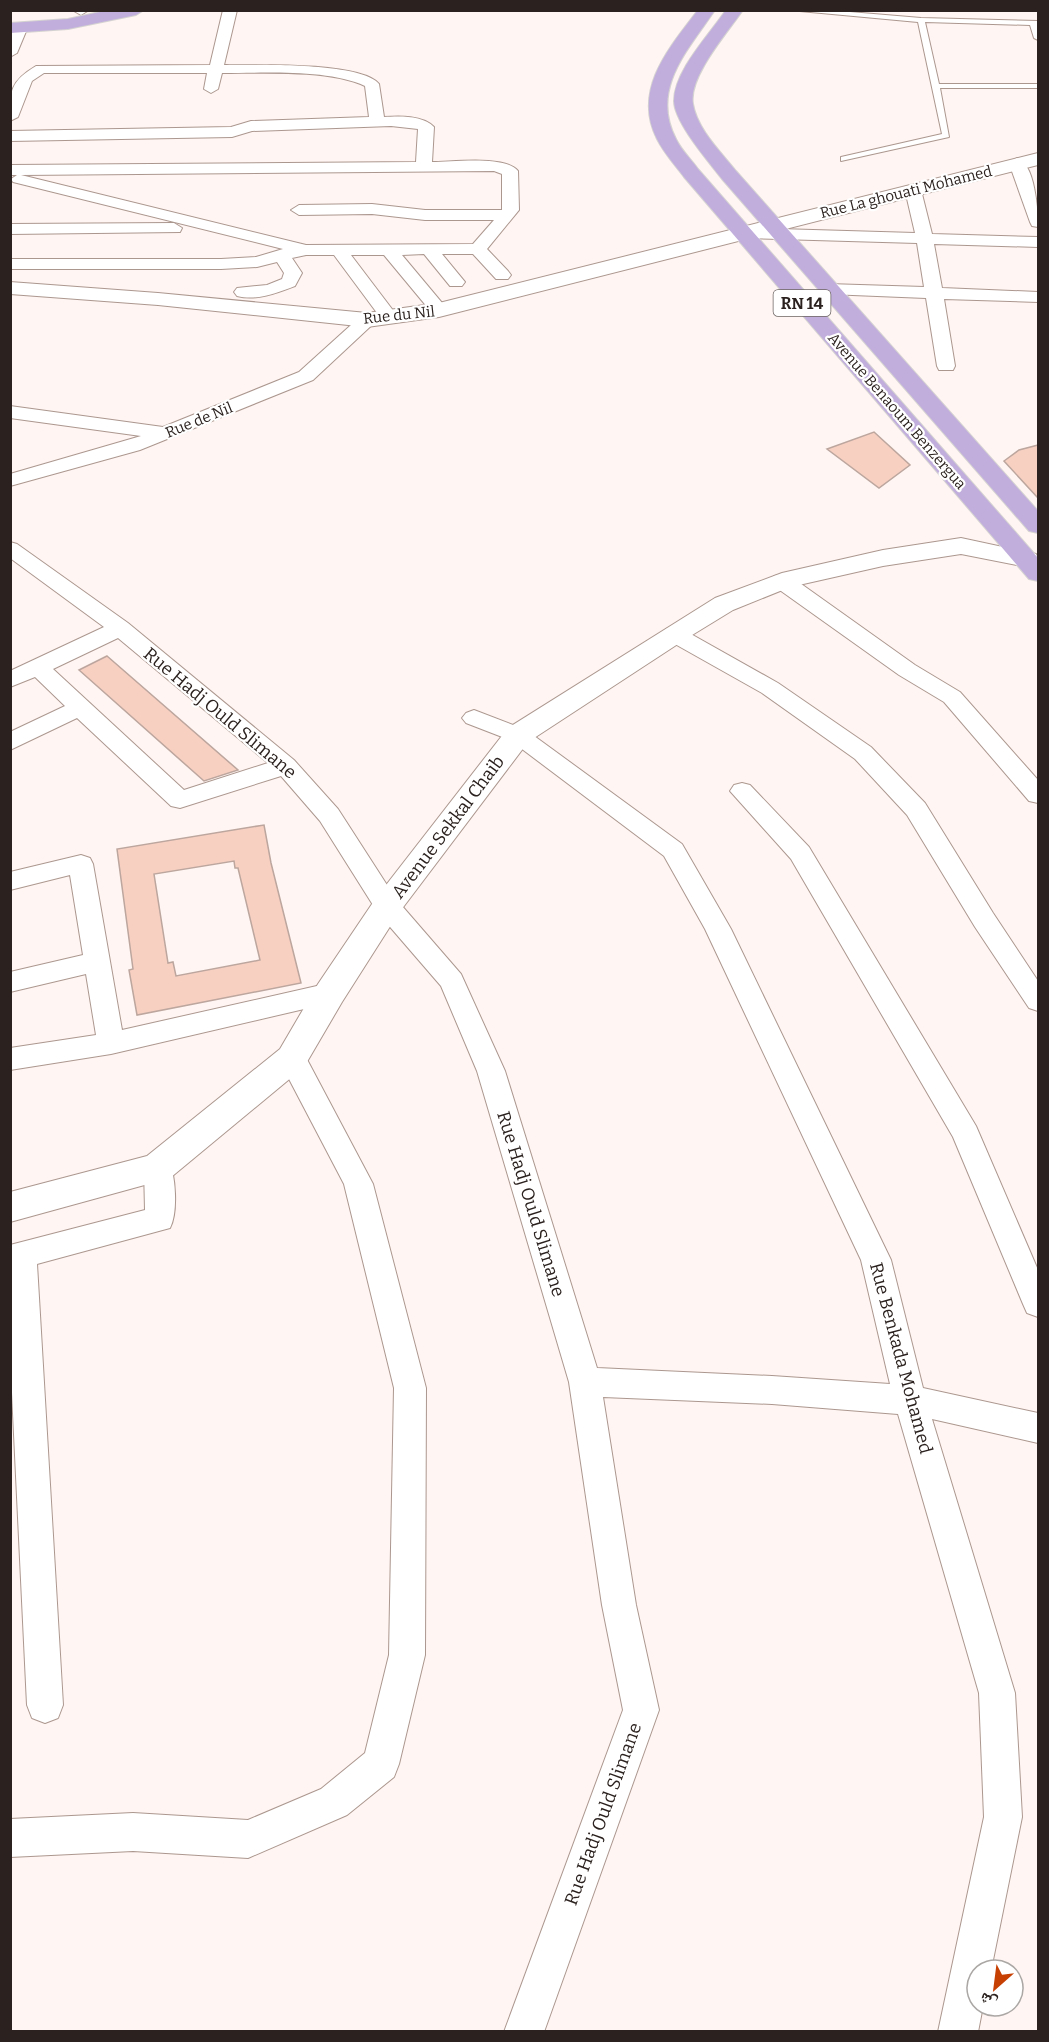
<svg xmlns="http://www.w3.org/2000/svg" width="1049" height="2042" font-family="Bitter,'Noto Naskh Arabic',serif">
	<rect width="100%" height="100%" fill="#fff5f2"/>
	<g fill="#f8d0c2" stroke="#bca69e" stroke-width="1.5" fill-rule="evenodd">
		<path d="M874 432 910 465 879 488 827 449Z"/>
		<path d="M1038 445V498L1004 461 1019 450Z"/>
		<path d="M107 656 238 770 204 781 79 670Z"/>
		<path d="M264 825 271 863 301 983 137 1015 129 970 133 969 117 849ZM234 861 235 868H238L260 960 176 976 173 962 168 963 154 874Z"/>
	</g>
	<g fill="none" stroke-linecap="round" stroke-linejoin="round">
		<g stroke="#ac978f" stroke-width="2">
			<path id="service" d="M789 10H826L921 18 1038 21V40L1034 38 1030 25 925 22 939 84H1038V88H940L949 137 841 161V157L942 134 918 22Z"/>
		</g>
		<g stroke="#ac978f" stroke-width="2">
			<g id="minor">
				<path d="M89 10 81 15 74 11V10Z"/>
				<path d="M223 10H237L224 65C255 65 361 62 379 84L384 117C399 116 423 115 434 127L432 162C453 162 505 155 518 171L519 210 487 249 508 271 511 275 508 279H496L473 254H442L465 282 462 286H450L424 254 402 255 448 310 445 314H433L384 255H351L398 317 395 321H383L334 255H306L292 258 302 273 295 286C277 293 257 301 237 296L234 292 237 288 267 285 282 279 284 273 277 262 257 267 221 269H10V259H221L256 257 283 249 13 182 11 179 17 175H10V165L416 162 418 129 391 126 252 131 232 137 10 141V131L231 127 251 121 369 117 365 86C328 69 263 73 222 73L218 89 211 93 204 89 207 73H44L32 81 18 117 10 121C10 92 9 82 36 66L210 65ZM494 171 502 174V210H425L372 204 299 205 291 210 299 215 372 214 425 220H494L473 244 306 245 21 175Z"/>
				<path d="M20 25 27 29 17 53 10 57V35L15 26Z"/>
				<path d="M1017 158C1035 163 1038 211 1038 227L1032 226 1030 222 1009 163Z"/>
				<path d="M913 185 921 190 932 234 1038 237V247L934 244 942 288 1038 292V302L944 299 955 366 953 370H939L937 366 926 298 828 294 822 293 819 289 822 285 828 284 924 287 917 243 743 238 735 233 743 228 915 233 905 190Z"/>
				<path d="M174 223 182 228 180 232 10 234V224Z"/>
				<path d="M367 315 373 316 376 320 373 324 313 380 140 450 10 486V474L141 436 10 418V406L163 427 299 372 361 316Z"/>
				<path d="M10 542 17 544 128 623 294 760 338 809 396 899 461 974 505 1071 597 1368 772 1376 890 1384 861 1260 705 929 664 856 510 740 466 723 462 718 466 713 474 710 526 730 682 844 731 929 891 1260 923 1388 1038 1413V1443L932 1419 1015 1693 1022 1817 991 1970H977V2006H983L978 2032H938L984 1817 979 1693 898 1414 772 1404 603 1397 636 1605 659 1710 544 2032H504L623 1710 602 1605 569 1382 477 1071 441 986 378 913 320 821 281 776 180 808 171 806 77 718 10 750V732L65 706 35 677 10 687V671L104 627 10 558ZM118 638 268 763 184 790 53 669Z"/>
				<path d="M782 575 790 576 915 665 960 692 1038 780V803L1029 801 944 702 899 675 774 586 771 581 774 576Z"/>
				<path d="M674 627 682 629 778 683 871 747 925 803 993 913 1038 981V1011L1029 1008 975 927 907 815 855 759 762 693 666 639 663 634 666 629Z"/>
				<path d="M742 783 750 785 809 847 976 1126 1038 1270V1317L1027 1313 1023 1304 953 1137 791 859 730 791 734 785Z"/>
				<path d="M81 855 90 858 93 864 122 1030 330 983 339 986 343 993 339 1000 330 1003 111 1054 10 1070V1048L96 1035 86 974 10 992V972L83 955 70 875 10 890V872Z"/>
				<path d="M292 1047 302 1050 373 1184 426 1388 425 1655 399 1764 394 1777 347 1815 248 1858 133 1851 10 1857V1819L133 1813 248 1820 321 1789 365 1753 389 1655 394 1388 344 1184 278 1058 282 1050Z"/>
				<path d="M158 1156 168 1160C176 1174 178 1213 170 1228L37 1264 63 1705 58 1718 45 1723 32 1718 27 1705 10 1351V1245L145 1210 144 1168 148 1160Z"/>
			</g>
		</g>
		<g stroke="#ac978f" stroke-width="2">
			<g id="tertiary">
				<path d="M1038 153V165L439 317 367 327 158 305 10 294V282L158 293 367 313 439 303Z"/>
				<path d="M961 538 1036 554 1038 561 1036 564 1027 567 961 554 883 566 790 587 733 610 684 640 528 742 398 914 342 1002 304 1067 170 1178 10 1222V1192L147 1156 280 1049 318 984 376 898 508 728 715 598 782 573 883 550Z"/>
			</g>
		</g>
		<g stroke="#d5d3d2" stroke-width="2">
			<g id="primary">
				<path d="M109 10H144L136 15 68 29 10 33V23L68 19Z"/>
				<path d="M698 10H715C688 50 650 89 676 139 681 150 691 159 698 169L1038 558V581L1029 579 684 177C675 165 664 153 657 139 632 90 669 48 698 10Z"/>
				<path d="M726 10H743C728 32 688 77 693 104 697 129 721 152 736 171L1038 511V533L1029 531 722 179C709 162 674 122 674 101 674 71 709 35 726 10Z"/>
			</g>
		</g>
		<use href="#service" fill="#fff" fill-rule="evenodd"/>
		<use href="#minor" fill="#fff" fill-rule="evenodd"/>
		<use href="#tertiary" fill="#fff" fill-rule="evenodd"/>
		<use href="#primary" fill="#c1aedc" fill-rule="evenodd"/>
	</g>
	<g text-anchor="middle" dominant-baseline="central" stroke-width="4.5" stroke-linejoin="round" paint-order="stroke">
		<g font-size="15" fill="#2b221f" stroke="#fff">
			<text transform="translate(906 192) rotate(-14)">Rue La ghouati Mohamed</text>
			<text transform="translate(399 315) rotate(-6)">Rue du Nil</text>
			<text transform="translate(897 411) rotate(49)">Avenue Benaoum Benzergua</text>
			<text transform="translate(199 420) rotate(-22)">Rue de Nil</text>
		</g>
		<rect fill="#fff" stroke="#6b6462" stroke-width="1.5" x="773.5" y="290" width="57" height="26" rx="4.5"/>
		<g font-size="16" font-weight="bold" fill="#2b221f">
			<text x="802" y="303">RN 14</text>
		</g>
		<g font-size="18" fill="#2b221f" stroke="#fff">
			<text transform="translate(220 713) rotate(40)">Rue Hadj Ould Slimane</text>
			<text transform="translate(448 827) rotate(-53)">Avenue Sekkal Chaib</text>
			<text transform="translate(531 1204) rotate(73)">Rue Hadj Ould Slimane</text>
			<text transform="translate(901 1358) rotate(75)">Rue Benkada Mohamed</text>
			<text transform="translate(603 1814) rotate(-70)">Rue Hadj Ould Slimane</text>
		</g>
	</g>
	<rect width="1049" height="2042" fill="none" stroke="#2b221f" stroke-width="24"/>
	<g transform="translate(995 1988) rotate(208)"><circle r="28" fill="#ffffff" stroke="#aaa7a5" stroke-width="1.5"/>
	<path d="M0-4.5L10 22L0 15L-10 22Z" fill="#c63f03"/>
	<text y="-9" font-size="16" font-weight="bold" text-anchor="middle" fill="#2b221f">ش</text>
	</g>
</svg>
